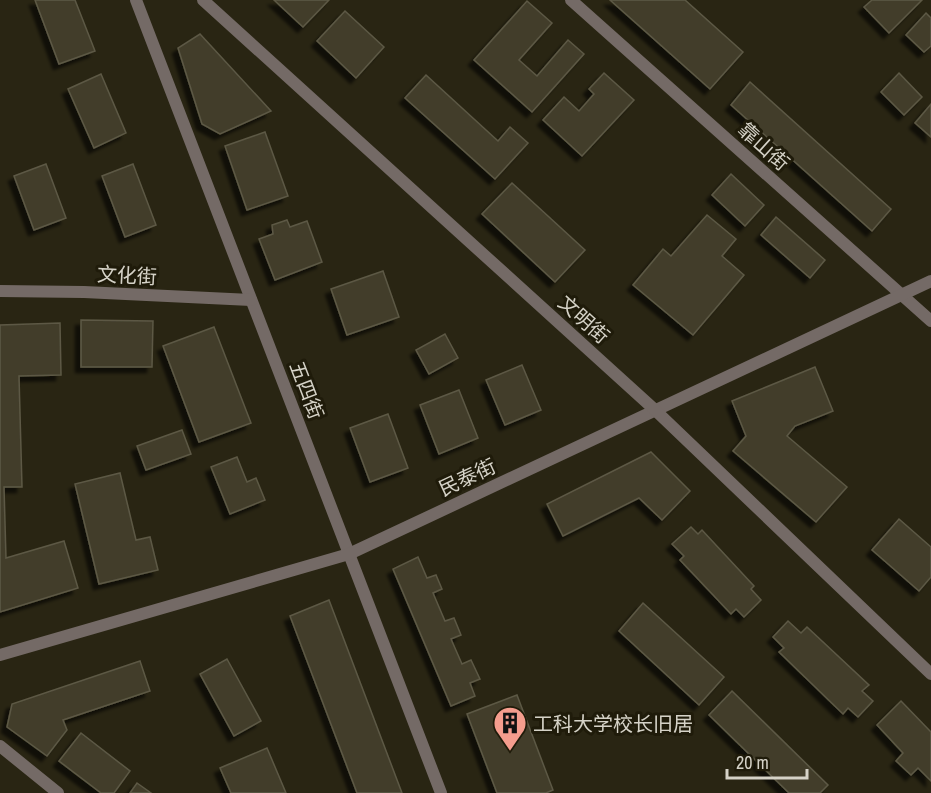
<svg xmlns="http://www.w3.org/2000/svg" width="931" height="793" font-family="'Archivo Narrow','Noto Sans SC',sans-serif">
	<defs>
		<filter id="shadow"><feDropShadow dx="-5.5" dy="5.5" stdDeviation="1.5" flood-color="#0009"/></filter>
	</defs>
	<rect width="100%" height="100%" fill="#292513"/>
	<g fill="#423e2c" stroke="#5d5945" stroke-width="1.5" filter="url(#shadow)">
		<path d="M35 0H75L95 51 59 64Z"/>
		<path d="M274 0H329L303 27Z"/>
		<path d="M610 0H685L743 52 710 89Z"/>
		<path d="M872 0H922L889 33 864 7Z"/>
		<path d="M527 1 552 23 519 60 537 76 568 40 584 54 532 112 474 60Z"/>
		<path d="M345 11 384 47 356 78 317 41Z"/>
		<path d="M926 13 931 18V46L924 52 906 35Z"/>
		<path d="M200 34 271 111 220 134 202 124 178 48Z"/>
		<path d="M604 73 634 100 582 156 543 120 564 97 579 111 594 94 589 89Z"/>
		<path d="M899 73 922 97 904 115 881 92Z"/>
		<path d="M101 74 126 133 94 148 68 89Z"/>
		<path d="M426 75 498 141 510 127 528 143 495 179 405 98Z"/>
		<path d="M750 82 891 209 872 231 731 105Z"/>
		<path d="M931 104V137L915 123Z"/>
		<path d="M265 132 288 196 247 210 225 146Z"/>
		<path d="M46 164 66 218 34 230 14 176Z"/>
		<path d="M133 164 156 225 125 237 102 176Z"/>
		<path d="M731 174 764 205 745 226 712 195Z"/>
		<path d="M512 183 585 250 555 282 482 214Z"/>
		<path d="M707 215 736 239 722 256 744 275 693 335 633 285 663 249 671 256Z"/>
		<path d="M776 217 825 260 810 278 761 235Z"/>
		<path d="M287 220 290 227 307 221 322 262 275 280 259 239 273 234 272 225Z"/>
		<path d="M383 271 399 317 347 335 331 289Z"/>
		<path d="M81 320 153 321 152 367H81Z"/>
		<path d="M60 323 61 375 19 376 22 487H4L6 558 64 541 78 588 0 612V325Z"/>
		<path d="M214 327 251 423 199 442 163 346Z"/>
		<path d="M445 334 458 358 429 374 416 350Z"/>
		<path d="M522 365 541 410 505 425 486 380Z"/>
		<path d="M815 367 833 411 795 426 787 436 847 487 816 522 733 451 746 436 732 401Z"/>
		<path d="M459 390 478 438 439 454 420 405Z"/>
		<path d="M388 414 408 468 370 482 350 428Z"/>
		<path d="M182 430 191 454 146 470 137 446Z"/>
		<path d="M651 452 690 491 662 520 639 498 563 536 547 504Z"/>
		<path d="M237 457 247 482 256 478 265 500 230 514 211 467Z"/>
		<path d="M120 473 136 540 150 537 158 570 99 584 75 484Z"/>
		<path d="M899 519 931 547V577L919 591 872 550Z"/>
		<path d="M691 527 698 534 702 530 754 586 751 589 761 600 744 617 736 609 731 614 680 560 684 556 672 544Z"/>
		<path d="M418 557 427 578 436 575 442 589 433 593 445 621 454 618 461 635 451 639 462 664 471 660 480 679 470 683 475 696 451 706 393 569Z"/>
		<path d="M329 600 402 793H357L290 616Z"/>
		<path d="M643 603 724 677 699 705 619 631Z"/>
		<path d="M788 621 801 633 807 627 869 685 862 691 873 701 858 717 848 708 843 714 779 652 784 648 773 637Z"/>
		<path d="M227 659 261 721 234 736 200 674Z"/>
		<path d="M140 661 150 691 63 720 67 730 47 756 7 727 12 704Z"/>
		<path d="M732 691 828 785 820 793H789L709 715Z"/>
		<path d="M517 695 553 790 546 793H497L467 714Z"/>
		<path d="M901 701 931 732V781L918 768 911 775 896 761 903 753 877 725Z"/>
		<path d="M81 733 130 771 114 793H101L59 761Z"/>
		<path d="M267 748 286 793H231L220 768Z"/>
		<path d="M137 783 151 793H130Z"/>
	</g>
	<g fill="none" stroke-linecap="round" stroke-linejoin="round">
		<g stroke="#746a66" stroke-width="12">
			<path d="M136 0 441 793"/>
			<path d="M571 0 931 321"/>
			<path d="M0 291 84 292 251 300"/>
			<path d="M0 655 349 554 931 281"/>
			<path d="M0 746 58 793"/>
		</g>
		<path stroke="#746a66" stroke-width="12" d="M203 0 655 410 931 674"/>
	</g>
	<defs>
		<g id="building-pin" transform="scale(1.725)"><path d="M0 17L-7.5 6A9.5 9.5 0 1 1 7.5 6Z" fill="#f59d8e" stroke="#1f1b0a"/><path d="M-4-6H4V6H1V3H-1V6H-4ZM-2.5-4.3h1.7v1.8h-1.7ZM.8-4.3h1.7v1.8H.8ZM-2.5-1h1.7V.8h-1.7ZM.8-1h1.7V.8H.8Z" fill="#111"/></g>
	</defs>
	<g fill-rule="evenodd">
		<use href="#building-pin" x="510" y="723"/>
	</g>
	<g text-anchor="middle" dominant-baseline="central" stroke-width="6" stroke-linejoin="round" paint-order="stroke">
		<g font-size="20" fill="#d5d2c7" stroke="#1f1b0a">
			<text transform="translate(764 146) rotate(42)">靠山街</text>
			<text transform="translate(127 275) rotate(3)">文化街</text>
			<text transform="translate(584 319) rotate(42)">文明街</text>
			<text transform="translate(307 390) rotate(69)">五四街</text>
			<text transform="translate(467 477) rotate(-25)">民泰街</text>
		</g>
		<g font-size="20" fill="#d5d2c7" stroke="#1f1b0a" text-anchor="start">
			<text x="533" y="723">工科大学校长旧居</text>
		</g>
	</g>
	<path d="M727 769v9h80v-9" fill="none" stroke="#d5d2c7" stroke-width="3"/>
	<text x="736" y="769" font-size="18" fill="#d5d2c7" stroke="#1f1b0a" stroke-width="4.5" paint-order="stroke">20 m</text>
</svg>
